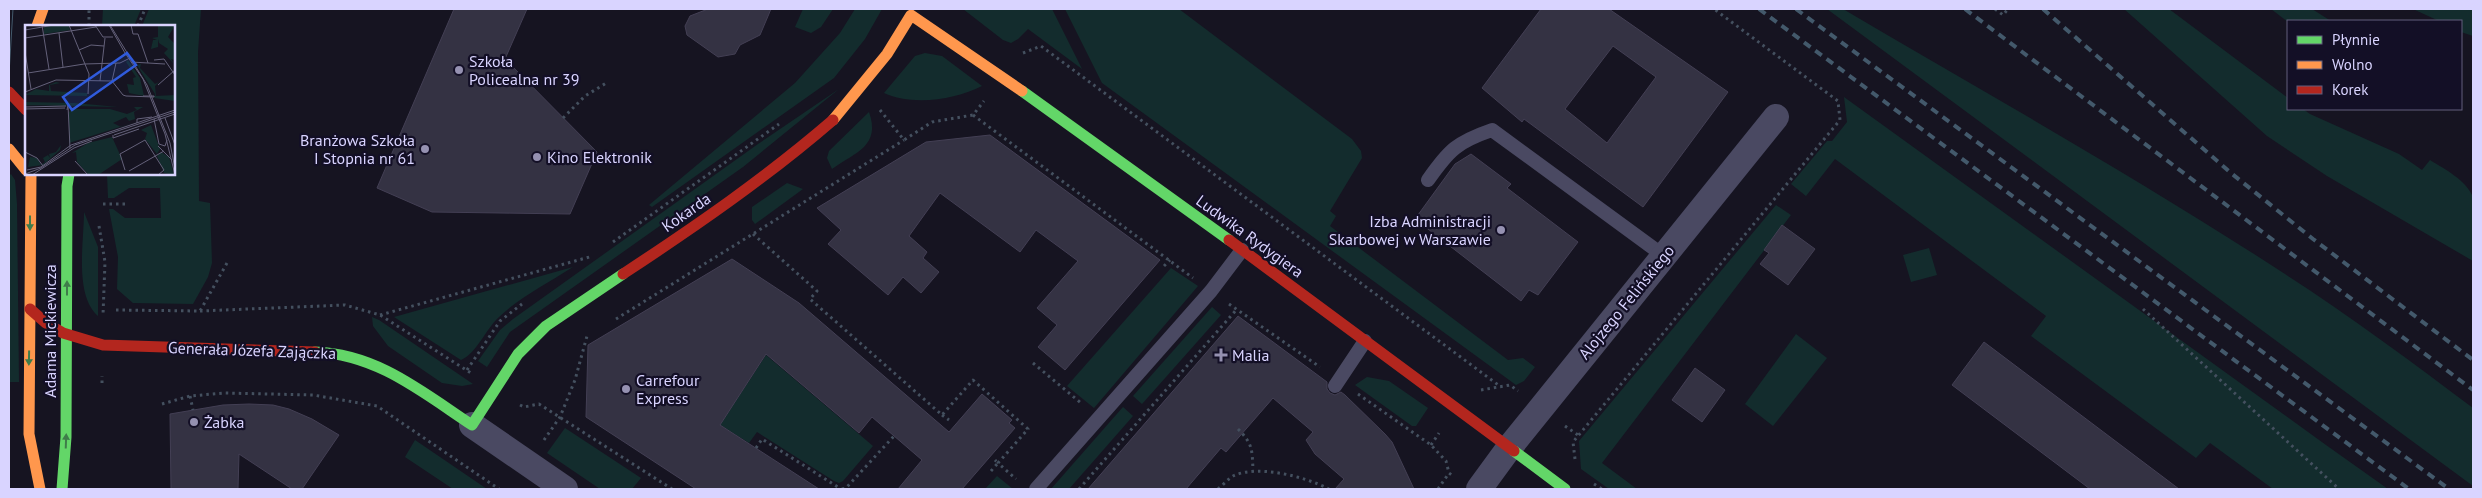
<svg xmlns="http://www.w3.org/2000/svg" width="2482" height="498" font-family="'PT Sans',sans-serif">
	<rect width="100%" height="100%" fill="#161421"/>
	<g fill="#132c2d">
		<path d="M103 9H141L134 26H102Z"/>
		<path d="M149 9H201L198 52 199 201 210 203 212 263 208 277 193 304 133 303 117 289 118 257 109 209H113L125 218H161L160 188H129L114 198H108L107 174H174V26H142Z"/>
		<path d="M803 9H833L821 27 811 33 795 27Z"/>
		<path d="M855 9H882L865 39 834 78 652 207 649 205 795 83 840 33Z"/>
		<path d="M963 9H1052L1082 69 1028 29 1018 39 1011 43 1003 40Z"/>
		<path d="M1065 9H1179L1352 139 1361 151 1362 158 1330 211 1336 216 1330 226 1508 360 1523 358 1535 367 1524 381 1516 385 1102 83Z"/>
		<path d="M1827 9H1843C1991 96 2141 180 2285 274 2350 316 2412 362 2473 408V486Z"/>
		<path d="M2124 9H2169L2288 98V109H2303L2310 114 2399 154 2422 170 2430 160C2446 170 2466 180 2473 197V261L2327 176 2267 136Z"/>
		<path d="M2271 9H2312L2331 21 2288 22Z"/>
		<path d="M2413 9H2473V36L2461 32V21H2439Z"/>
		<path d="M925 53 942 56 982 86C955 100 912 106 884 93L915 56Z"/>
		<path d="M839 89 743 167 510 332 487 367 478 361 500 330 513 319 758 144Z"/>
		<path d="M1844 97 2326 445 2388 489H2273L2210 443 2196 458 2031 336 2046 316 1835 159 1806 196 1791 184 1827 141H1832L1847 122Z"/>
		<path d="M869 112C881 146 856 152 832 169L827 158 829 151Z"/>
		<path d="M11 174 15 180 17 204 19 382H9V176Z"/>
		<path d="M787 183 803 189 755 224 752 220V207Z"/>
		<path d="M1776 205 1791 215 1602 463 1637 489H1609L1581 469 1579 441Z"/>
		<path d="M84 212 98 247V316C74 295 84 242 84 212Z"/>
		<path d="M1929 248 1937 275 1911 282 1903 255Z"/>
		<path d="M573 267C548 283 520 297 499 317 485 330 477 353 461 360L394 317Z"/>
		<path d="M1171 268 1198 286 1094 408 1067 386Z"/>
		<path d="M1212 307 1221 315 1142 404 1133 396Z"/>
		<path d="M372 317 379 320 473 384 462 386 442 383 388 346 373 326Z"/>
		<path d="M1796 334 1827 358 1773 426 1745 404Z"/>
		<path d="M766 355 873 446 843 481 839 483 834 481 757 432 749 443 720 425Z"/>
		<path d="M1367 377 1389 381 1428 408 1416 426H1412L1355 385Z"/>
		<path d="M1123 407 1133 416 1069 489H1051Z"/>
		<path d="M565 428 641 478 632 489H600L547 453Z"/>
		<path d="M415 440 487 489H453L405 457Z"/>
		<path d="M997 476 1013 489H985Z"/>
	</g>
	<g fill="#343243" stroke="#433f54" fill-rule="evenodd">
		<path d="M454 9H527L505 59 597 152 570 214 432 212 377 188Z"/>
		<path d="M708 9H771L760 35 740 45 735 54 718 57 687 35 685 26 690 16Z"/>
		<path d="M1541 9H1609L1728 92 1643 207 1524 119 1522 122 1482 88ZM1613 46 1656 77 1607 143 1565 109Z"/>
		<path d="M990 135 1160 260 1065 370 1038 347 1057 325 1037 308 1078 261 1036 230 1020 252 940 193 909 236 927 252 923 258 939 272 921 293 903 277 888 295 828 244 841 230 817 208 926 142Z"/>
		<path d="M1471 154 1511 184 1507 188 1578 242 1538 295 1529 290 1521 301 1415 219 1455 164Z"/>
		<path d="M1782 225 1815 249 1788 285 1760 264 1769 253 1764 250Z"/>
		<path d="M732 259 799 303 949 432 982 394 1012 420 1009 423 1015 428 962 489H898L922 460 872 417 859 433 766 354 720 425 819 489H696L586 417 588 345Z"/>
		<path d="M1238 316 1327 382V389L1330 393 1335 395 1341 392 1345 395 1385 434 1392 442 1414 489H1335L1344 479 1315 454 1306 440 1313 432 1273 398 1226 452 1221 448 1186 489H1088Z"/>
		<path d="M1984 342 2179 489H2090L1952 385Z"/>
		<path d="M1695 368 1725 390 1702 422 1672 400Z"/>
		<path d="M249 404 273 405 289 409 312 419 339 435 302 489H292L239 454 238 489H171L170 414 223 405Z"/>
	</g>
	<g fill="none" stroke-linecap="round" stroke-linejoin="round">
		<g stroke="#44505f" stroke-width="3" stroke-dasharray="2.5 4" stroke-linecap="butt">
			<path d="M1995 9 2003 15 2008 9"/>
			<path d="M89 26V9"/>
			<path d="M138 26 145 9"/>
			<path d="M1023 53 1041 46 1501 387"/>
			<path d="M880 110 904 140 932 122 973 115 984 101"/>
			<path d="M973 115 1193 278"/>
			<path d="M563 118 585 96 608 82"/>
			<path d="M103 204H125"/>
			<path d="M99 226 105 262 103 315"/>
			<path d="M753 234 817 291 810 299 942 415 973 380 1028 429 998 463 1016 479"/>
			<path d="M613 242 779 124"/>
			<path d="M1164 266 1170 260"/>
			<path d="M1229 304 1320 367"/>
			<path d="M2143 309 2339 489"/>
			<path d="M116 310 200 311 227 263"/>
			<path d="M200 311 345 305 380 315 471 373"/>
			<path d="M380 315 593 256"/>
			<path d="M616 319 904 140"/>
			<path d="M1033 363 1081 403"/>
			<path d="M467 370 500 321 522 304"/>
			<path d="M102 383V376"/>
			<path d="M1481 390 1510 385 1518 391"/>
			<path d="M1358 394 1431 445 1446 461 1449 473 1453 476"/>
			<path d="M190 396 193 410"/>
			<path d="M162 404 190 396 224 393 313 395 377 406 499 489"/>
			<path d="M520 405 524 407 539 404 672 489"/>
			<path d="M942 415 949 420"/>
			<path d="M1565 426 1578 435"/>
			<path d="M1238 429C1253 444 1252 450 1253 470"/>
			<path d="M544 440 560 417 575 380 587 336"/>
			<path d="M1431 445 1439 433"/>
			<path d="M756 448 762 439 841 489"/>
			<path d="M1575 459 1573 442 1840 120 1838 101 1714 9"/>
			<path d="M991 471 998 463 995 460"/>
			<path d="M1594 484 1602 489"/>
			<path d="M842 489 846 488 894 436"/>
			<path d="M1079 489 1237 309"/>
			<path d="M1218 489C1223 485 1228 479 1233 476 1258 464 1306 477 1329 489"/>
			<path d="M1438 489 1449 473"/>
		</g>
		<g stroke="#4a4962" stroke-width="14">
			<path d="M1428 180C1449 150 1457 142 1492 130L1664 256"/>
			<path d="M1335 386 1365 341"/>
			<path d="M1036 489 1211 291 1242 250"/>
		</g>
		<g stroke="#4a4962" stroke-width="26">
			<path d="M472 425 565 489"/>
			<path d="M1479 489 1509 448 1776 117"/>
		</g>
		<g stroke="#63d668" stroke-width="11">
			<path d="M1022 91 1229 240"/>
			<path d="M315 352C377 354 422 392 472 425L518 354 546 326 623 274"/>
			<path d="M1514 451 1565 489"/>
			<path d="M62 489 66 437 67 186 69 174"/>
		</g>
		<g stroke="#ff974d" stroke-width="11">
			<path d="M37 26 43 9"/>
			<path d="M833 120 887 54 911 15 1022 91"/>
			<path d="M9 149 26 170"/>
			<path d="M31 174 29 434 40 489"/>
		</g>
		<g stroke="#b3261e" stroke-width="11">
			<path d="M9 92 26 110"/>
			<path d="M1229 240 1514 451"/>
			<path d="M623 274C696 226 767 177 833 120"/>
			<path d="M30 309 46 323 63 333 103 345 315 352"/>
		</g>
		<path stroke="#43596b" stroke-width="1" d="M9 74 13 9"/>
		<g stroke="#43596b" stroke-width="4" stroke-dasharray="8 6" stroke-linecap="butt">
			<path d="M1759 9 2409 489"/>
			<path d="M1796 9 2449 489"/>
			<path d="M1965 9 2473 390"/>
			<path d="M2043 9 2231 173 2313 239 2473 360"/>
		</g>
	</g>
	<defs><path id="oneway-solid" d="M-6-.8H1V-3.2L6.5 0L1 3.2V.8H-6Z" transform="scale(1.25)"/></defs>
	<g fill="#3f7c4a">
		<use href="#oneway-solid" transform="translate(30 223) rotate(90)"/>
		<use href="#oneway-solid" transform="translate(67 288) rotate(-90)"/>
		<use href="#oneway-solid" transform="translate(29 358) rotate(91)"/>
		<use href="#oneway-solid" transform="translate(66 441) rotate(-88)"/>
	</g>
	<g fill="#9591b1" stroke="#130f26" stroke-width="2">
		<circle cx="459" cy="70" r="5"/>
		<circle cx="425" cy="149" r="5"/>
		<circle cx="537" cy="157" r="5"/>
		<circle cx="1501" cy="230" r="5"/>
		<path d="M1218.5 347.5h5v5h5v5h-5v5h-5v-5h-5v-5h5z"/>
		<circle cx="626" cy="389" r="5"/>
		<circle cx="194" cy="422" r="5"/>
	</g>
	<g text-anchor="middle" dominant-baseline="central" stroke-width="4.5" stroke-linejoin="round" paint-order="stroke">
		<g font-size="16" fill="#d9d4ff" stroke="#130f26" text-anchor="start">
			<text x="469" y="61">Szkoła<tspan x="469" dy="18">Policealna nr 39</tspan></text>
			<text x="415" y="140" text-anchor="end">Branżowa Szkoła<tspan x="415" dy="18">I Stopnia nr 61</tspan></text>
			<text x="547" y="157">Kino Elektronik</text>
			<text x="1491" y="221" text-anchor="end">Izba Administracji<tspan x="1491" dy="18">Skarbowej w Warszawie</tspan></text>
			<text x="1232" y="355">Malia</text>
			<text x="636" y="380">Carrefour<tspan x="636" dy="18">Express</tspan></text>
			<text x="204" y="422">Żabka</text>
		</g>
		<g font-size="16" fill="#d9d4ff" stroke="#130f26">
			<text transform="translate(686 212) rotate(-35)">Kokarda</text>
			<text transform="translate(1250 236) rotate(36)">Ludwika Rydygiera</text>
			<text transform="translate(1626 302) rotate(-51)">Alojzego Felińskiego</text>
			<text transform="translate(50 331) rotate(-90)">Adama Mickiewicza</text>
			<text transform="translate(252 350) rotate(2)">Generała Józefa Zajączka</text>
		</g>
	</g>
	<g transform="translate(25 25)">
		<rect width="150" height="150" fill="#161421"/>
		<path d="M32 0H44L45 5 19 9V2ZM133 0H150L143 12 150 19V35L146 34 149 39 139 28 143 24 134 18 133 14V22L126 24 128 15H132L127 13 133 12ZM103 35 115 53 119 71 104 68 102 59 109 60 108 53 111 52 101 37ZM116 39 115 43 130 59 134 57 130 61 131 71 150 70V76L129 73 130 69 112 40ZM31 57 35 58 25 60 26 66 62 68V71L0 70 11 64 24 66V60ZM0 77 50 78 93 82 2 80 10 77 0 81ZM109 82H118L109 87 110 94 104 96 101 92 88 98 96 102 111 97 44 118V87L47 84H85L102 89 112 85ZM126 100 135 124 132 129 120 114 122 108 116 105ZM87 112 97 134 73 150H64L52 137 51 127 47 128 63 118ZM36 120 35 125 18 140 3 142 5 132 12 133 16 140 20 137 18 133 23 130 25 133 24 129 31 127ZM136 127 144 132 149 150 139 148 132 131Z" fill="#132c2d"/>
		<path fill="none" stroke="#64617a" stroke-width="1" d="M17 0 24 44M44 0 64 49 63 69M70 0 78 12H88M84 0 100 28M85 0 122 60 145 118 150 144M106 0 108 9H113L123 38M0 5 29 0M34 8 38 42M0 13 71 2M54 25 66 20 79 21M0 27 6 64M100 28 118 54 140 109 150 150M129 35 139 34 150 50M106 37 140 39M3 48 59 39 95 38 105 33M75 56 80 13M87 56 98 70 101 71 129 72V71H118M87 56 91 38M133 60 150 45M0 67 31 55 87 56M0 82 41 81M0 84 40 83M42 85 43 80 45 123M140 93 150 120M129 94 134 119 140 121 142 115M112 98V94L127 92M88 110V113L114 104M89 110 150 89M133 121 147 135M0 127 12 133 18 141M50 136 63 150M2 145 16 142 46 120 150 85M100 145 95 129 120 115 139 145 133 150M104 146 139 126M0 149 16 143 50 120 150 87M7 150 49 123 67 116"/>
		<path fill="#305bdc" fill-opacity="0.15" stroke="#305bdc" stroke-width="2.5" d="M102 28 111 40 47 85 38 72Z"/>
		<rect width="150" height="150" fill="none" stroke="#d9d4ff" stroke-width="2.5"/>
	</g>
	<rect width="2482" height="498" fill="none" stroke="#d9d4ff" stroke-width="20"/>
	<rect x="2287" y="20" width="175" height="90" fill="#130f26" stroke="#625e7d"/>
	<rect x="2297" y="36" width="25" height="8" fill="#63d668" stroke="#625e7d"/>
	<text x="2332" y="45" font-size="15" fill="#d9d4ff">Płynnie</text>
	<rect x="2297" y="61" width="25" height="8" fill="#ff974d" stroke="#625e7d"/>
	<text x="2332" y="70" font-size="15" fill="#d9d4ff">Wolno</text>
	<rect x="2297" y="86" width="25" height="8" fill="#b3261e" stroke="#625e7d"/>
	<text x="2332" y="95" font-size="15" fill="#d9d4ff">Korek</text>
</svg>
